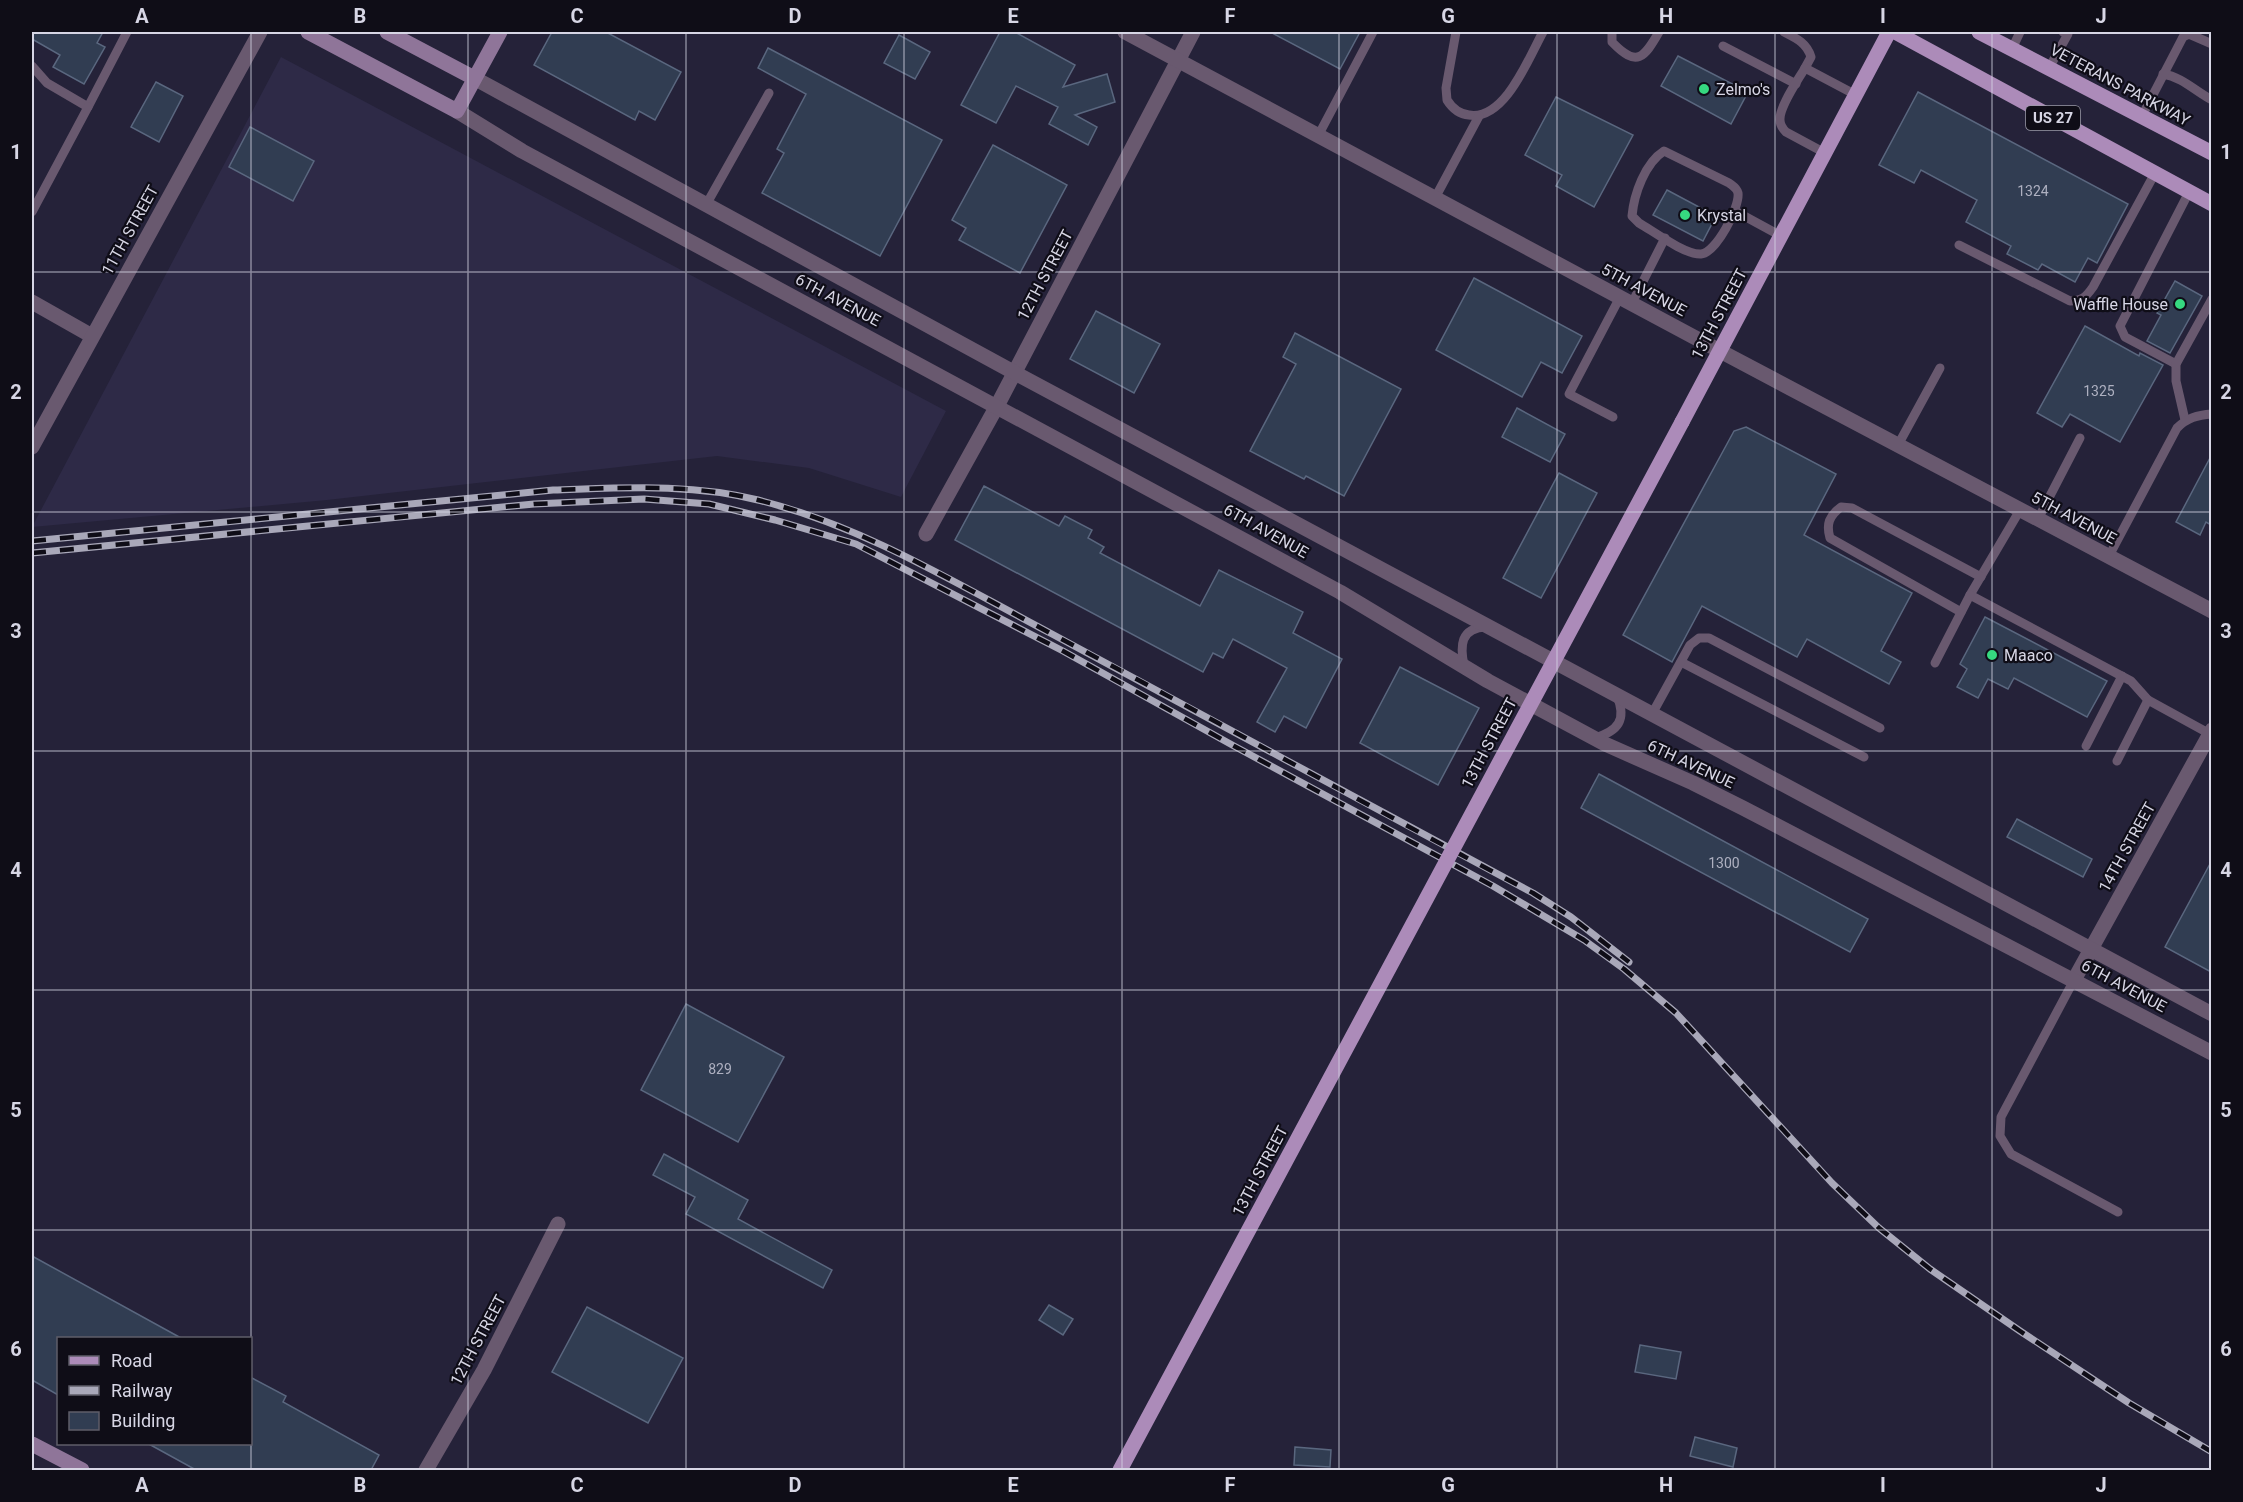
<svg xmlns="http://www.w3.org/2000/svg" width="2243" height="1502" font-family="Roboto,sans-serif">
	<rect width="100%" height="100%" fill="#252239"/>
	<path fill="#2e2a47" d="M281 57 946 411 901 497 809 468 717 456 327 500 32 527Z"/>
	<g fill="#313d52" stroke="#5a677f" stroke-width="1.5">
		<path d="M32 32H103L97 43 105 47 84 84 53 67 60 55 32 39Z"/>
		<path d="M552 32H606L681 72 655 120 639 111 635 120 534 65Z"/>
		<path d="M1000 32H1015L1075 65 1063 87 1107 74 1115 102 1075 115 1097 127 1088 145 1049 124 1058 107 1016 86 996 123 961 105Z"/>
		<path d="M1270 32H1360L1340 69Z"/>
		<path d="M899 35 930 52 915 79 884 63Z"/>
		<path d="M768 48 942 140 880 256 762 193 784 153 777 149 806 94 758 68Z"/>
		<path d="M1678 56 1748 92 1731 124 1661 86Z"/>
		<path d="M156 82 183 96 159 142 131 127Z"/>
		<path d="M1918 92 2128 204 2097 263 2088 258 2075 282 2042 264 2038 270 2007 254 2011 246 1966 222 1977 200 1921 170 1914 183 1879 165Z"/>
		<path d="M1556 97 1633 135 1594 207 1556 186 1562 175 1525 155Z"/>
		<path d="M250 127 314 161 293 201 229 167Z"/>
		<path d="M993 145 1067 185 1020 273 959 240 966 228 952 220Z"/>
		<path d="M1667 190 1716 216 1703 241 1653 215Z"/>
		<path d="M1474 278 1582 336 1562 373 1541 362 1522 397 1436 350Z"/>
		<path d="M2175 281 2202 296 2170 353 2147 341 2161 315 2157 313Z"/>
		<path d="M1096 311 1160 344 1134 393 1070 359Z"/>
		<path d="M2085 326 2139 356 2140 353 2163 365 2120 442 2070 414 2062 427 2037 413Z"/>
		<path d="M1295 333 1401 389 1344 496 1306 476 1304 479 1250 451 1296 364 1283 357Z"/>
		<path d="M1517 408 1565 434 1550 462 1502 437Z"/>
		<path d="M1746 427 1836 474 1804 535 1912 593 1881 651 1901 662 1889 684 1807 639 1797 657 1702 606 1672 662 1623 635 1734 431Z"/>
		<path d="M2211 456V525L2206 522 2200 535 2176 522Z"/>
		<path d="M1559 473 1597 493 1541 598 1503 578Z"/>
		<path d="M984 486 1059 526 1065 516 1092 530 1088 538 1104 547 1100 553 1200 606 1219 570 1303 612 1293 633 1342 659 1306 728 1284 716 1275 732 1257 722 1287 668 1233 639 1223 658 1213 653 1203 672 955 540Z"/>
		<path d="M1985 617 2107 681 2087 717 2014 678 2008 689 1988 679 1978 698 1957 687 1967 669 1960 664Z"/>
		<path d="M1400 667 1479 708 1438 785 1360 743Z"/>
		<path d="M1599 774 1868 919 1850 952 1581 808Z"/>
		<path d="M2017 819 2092 859 2083 877 2007 837Z"/>
		<path d="M2211 862V972L2165 947Z"/>
		<path d="M686 1004 784 1057 738 1142 641 1090Z"/>
		<path d="M664 1154 748 1200 738 1219 832 1270 823 1288 686 1214 695 1197 653 1175Z"/>
		<path d="M32 1256 181 1338H58V1395L32 1380Z"/>
		<path d="M1049 1305 1073 1319 1063 1335 1039 1320Z"/>
		<path d="M587 1307 683 1358 648 1423 552 1372Z"/>
		<path d="M1640 1345 1681 1352 1676 1379 1635 1372Z"/>
		<path d="M250 1377 286 1396 283 1402 379 1455 371 1470H196L147 1443H250Z"/>
		<path d="M1695 1437 1737 1448 1733 1467 1690 1456Z"/>
		<path d="M1295 1447 1331 1450 1330 1467 1294 1465Z"/>
	</g>
	<g fill="none" stroke-linecap="round" stroke-linejoin="round">
		<g stroke="#69596f" stroke-width="9">
			<path d="M1456 32 1446 88 1447 100C1452 108 1459 114 1469 115 1505 121 1529 57 1543 32"/>
			<path d="M1612 32V42C1637 68 1644 58 1659 32"/>
			<path d="M1784 32C1796 38 1807 43 1811 57L1805 68"/>
			<path d="M1723 46 1796 84"/>
			<path d="M2012 49 2020 32"/>
			<path d="M32 66 47 83 88 107 127 32"/>
			<path d="M2049 68 2068 34 2063 32"/>
			<path d="M2163 74C2182 77 2195 91 2212 100"/>
			<path d="M2142 116 2183 37 2189 34 2212 44"/>
			<path d="M1318 136 1373 32"/>
			<path d="M1664 151 1729 183C1733 186 1737 188 1738 193 1740 207 1716 253 1701 254 1685 255 1653 231 1639 223L1632 216C1634 194 1645 163 1664 151Z"/>
			<path d="M1825 153 1786 132C1783 129 1780 125 1780 120 1779 107 1798 80 1805 68L1856 95"/>
			<path d="M1435 198 1479 116"/>
			<path d="M706 205 769 93"/>
			<path d="M1735 211 1781 236"/>
			<path d="M32 212 88 107"/>
			<path d="M1959 245 2070 301C2082 301 2086 297 2093 287L2155 173"/>
			<path d="M1632 303 1665 238"/>
			<path d="M2176 364 2125 337 2120 326 2189 192"/>
			<path d="M1613 417 1569 394 1620 297"/>
			<path d="M2185 420 2176 381V364L2212 299"/>
			<path d="M1898 445 1940 368"/>
			<path d="M2020 510 1970 595 2131 681 2148 700 2210 734"/>
			<path d="M2038 519 2080 438"/>
			<path d="M2109 556 2177 428C2187 418 2197 415 2212 414"/>
			<path d="M1961 612 1830 538C1826 524 1829 516 1841 507L1852 508 1981 577"/>
			<path d="M1681 662 1864 757"/>
			<path d="M1935 663 1970 595"/>
			<path d="M1464 666C1460 646 1460 628 1486 627"/>
			<path d="M1652 714 1690 645 1699 638H1709L1880 728"/>
			<path d="M1595 738C1618 731 1627 720 1617 696"/>
			<path d="M2086 746 2122 676"/>
			<path d="M2117 761 2148 700"/>
			<path d="M2074 980 2001 1117 2000 1136 2011 1154 2118 1212"/>
		</g>
		<g stroke="#69596f" stroke-width="15">
			<path d="M32 302 92 336"/>
			<path d="M32 447 260 32"/>
			<path d="M926 534 997 406 1193 32"/>
			<path d="M2074 980 2212 730"/>
			<path d="M426 1470 484 1370 558 1224"/>
		</g>
		<g stroke="#69596f" stroke-width="15">
			<path d="M1125 32 1720 351 2212 611"/>
			<path d="M474 78 1015 373 2212 1014"/>
			<path d="M457 111 522 151 1340 592 1488 681 1605 744 1693 783 1743 808 2212 1053"/>
		</g>
		<g stroke="#8f7599" stroke-width="15">
			<path d="M308 32 457 111 500 32"/>
			<path d="M387 32 474 78"/>
			<path d="M32 1444 82 1470"/>
		</g>
		<g stroke="#ac8bb9" stroke-width="15">
			<path d="M1895 32 2212 204"/>
			<path d="M1979 32 2212 153"/>
			<path d="M1682 422 1889 32"/>
		</g>
		<g stroke="#a9a8b9" stroke-width="7">
			<g id="rail">
				<path d="M32 541 553 490C621 488 691 483 758 500 863 526 957 584 1052 634 1213 719 1372 808 1533 893L1571 917 1629 962"/>
				<path d="M32 553 534 504 644 499 709 504 775 520 856 544 1063 651 1234 746 1493 886 1584 940 1624 969 1676 1013 1832 1183 1879 1228 1930 1269 2020 1331 2129 1403 2212 1452"/>
			</g>
		</g>
		<use href="#rail" stroke="#0f0d17" stroke-width="4.5" stroke-dasharray="14" stroke-linecap="butt"/>
		<path stroke="#ac8bb9" stroke-width="15" d="M1120 1470 1682 422"/>
	</g>
	<path fill="none" stroke="#d7d6e5" stroke-width="1.5" stroke-opacity="0.55" d="M251 32V1470M468 32V1470M686 32V1470M904 32V1470M1122 32V1470M1339 32V1470M1557 32V1470M1775 32V1470M1992 32V1470M32 272H2212M32 512H2212M32 751H2212M32 990H2212M32 1230H2212"/>
	<g fill="#36d880" stroke="#0f0d17" stroke-width="2">
		<circle cx="1704" cy="89" r="6"/>
		<circle cx="1685" cy="215" r="6"/>
		<circle cx="2180" cy="304" r="6"/>
		<circle cx="1992" cy="655" r="6"/>
	</g>
	<g text-anchor="middle" dominant-baseline="central" stroke-width="4.5" stroke-linejoin="round" paint-order="stroke">
		<g font-size="14" fill="#aeb0c0">
			<text x="2033" y="191">1324</text>
			<text x="2099" y="391">1325</text>
			<text x="1724" y="863">1300</text>
			<text x="720" y="1069">829</text>
		</g>
		<rect fill="#0f0d17" stroke="#9b9aa7" stroke-width="1.5" x="2026" y="106" width="54" height="24" rx="4.5"/>
		<g font-size="15" font-weight="bold" fill="#d7d6e5">
			<text x="2053" y="118">US 27</text>
		</g>
		<g font-size="16" fill="#d7d6e5" stroke="#0f0d17">
			<text transform="translate(2120 85) rotate(28)">VETERANS PARKWAY</text>
			<text transform="translate(130 230) rotate(-61)">11TH STREET</text>
			<text transform="translate(1045 275) rotate(-62)">12TH STREET</text>
			<text transform="translate(1644 290) rotate(28)">5TH AVENUE</text>
			<text transform="translate(838 300) rotate(28)">6TH AVENUE</text>
			<text transform="translate(1719 314) rotate(-62)">13TH STREET</text>
			<text transform="translate(2074 518) rotate(28)">5TH AVENUE</text>
			<text transform="translate(1266 531) rotate(29)">6TH AVENUE</text>
			<text transform="translate(1489 743) rotate(-62)">13TH STREET</text>
			<text transform="translate(1691 764) rotate(25)">6TH AVENUE</text>
			<text transform="translate(2127 847) rotate(-61)">14TH STREET</text>
			<text transform="translate(2124 986) rotate(28)">6TH AVENUE</text>
			<text transform="translate(1260 1171) rotate(-62)">13TH STREET</text>
			<text transform="translate(478 1340) rotate(-62)">12TH STREET</text>
		</g>
		<g font-size="16" fill="#d7d6e5" stroke="#0f0d17" text-anchor="start">
			<text x="1716" y="89">Zelmo's</text>
			<text x="1697" y="215">Krystal</text>
			<text x="2168" y="304" text-anchor="end">Waffle House</text>
			<text x="2004" y="655">Maaco</text>
		</g>
	</g>
	<rect width="2243" height="1502" fill="none" stroke="#0f0d17" stroke-width="66"/>
	<rect x="57" y="1337" width="195" height="108" fill="#0f0d17" stroke="#5f5d69" stroke-width="1.5"/>
	<rect x="69" y="1356" width="30" height="9" fill="#ac8bb9" stroke="#5f5d69" stroke-width="1.5"/>
	<text x="111" y="1367" font-size="18" fill="#d7d6e5">Road</text>
	<rect x="69" y="1386" width="30" height="9" fill="#a9a8b9" stroke="#5f5d69" stroke-width="1.5"/>
	<text x="111" y="1397" font-size="18" fill="#d7d6e5">Railway</text>
	<rect x="69" y="1412" width="30" height="18" fill="#313d52" stroke="#5f5d69" stroke-width="1.5"/>
	<text x="111" y="1427" font-size="18" fill="#d7d6e5">Building</text>
	<rect x="33" y="33" width="2177" height="1436" fill="none" stroke="#d7d6e5" stroke-width="2"/>
	<g font-size="20" text-anchor="middle" font-weight="bold" fill="#d7d6e5">
		<text x="142" y="23">A</text>
		<text x="360" y="23">B</text>
		<text x="577" y="23">C</text>
		<text x="795" y="23">D</text>
		<text x="1013" y="23">E</text>
		<text x="1230" y="23">F</text>
		<text x="1448" y="23">G</text>
		<text x="1666" y="23">H</text>
		<text x="1883" y="23">I</text>
		<text x="2101" y="23">J</text>
		<text x="16" y="159">1</text>
		<text x="2226" y="159">1</text>
		<text x="16" y="399">2</text>
		<text x="2226" y="399">2</text>
		<text x="16" y="638">3</text>
		<text x="2226" y="638">3</text>
		<text x="16" y="877">4</text>
		<text x="2226" y="877">4</text>
		<text x="16" y="1117">5</text>
		<text x="2226" y="1117">5</text>
		<text x="16" y="1356">6</text>
		<text x="2226" y="1356">6</text>
		<text x="142" y="1492">A</text>
		<text x="360" y="1492">B</text>
		<text x="577" y="1492">C</text>
		<text x="795" y="1492">D</text>
		<text x="1013" y="1492">E</text>
		<text x="1230" y="1492">F</text>
		<text x="1448" y="1492">G</text>
		<text x="1666" y="1492">H</text>
		<text x="1883" y="1492">I</text>
		<text x="2101" y="1492">J</text>
	</g>
</svg>
